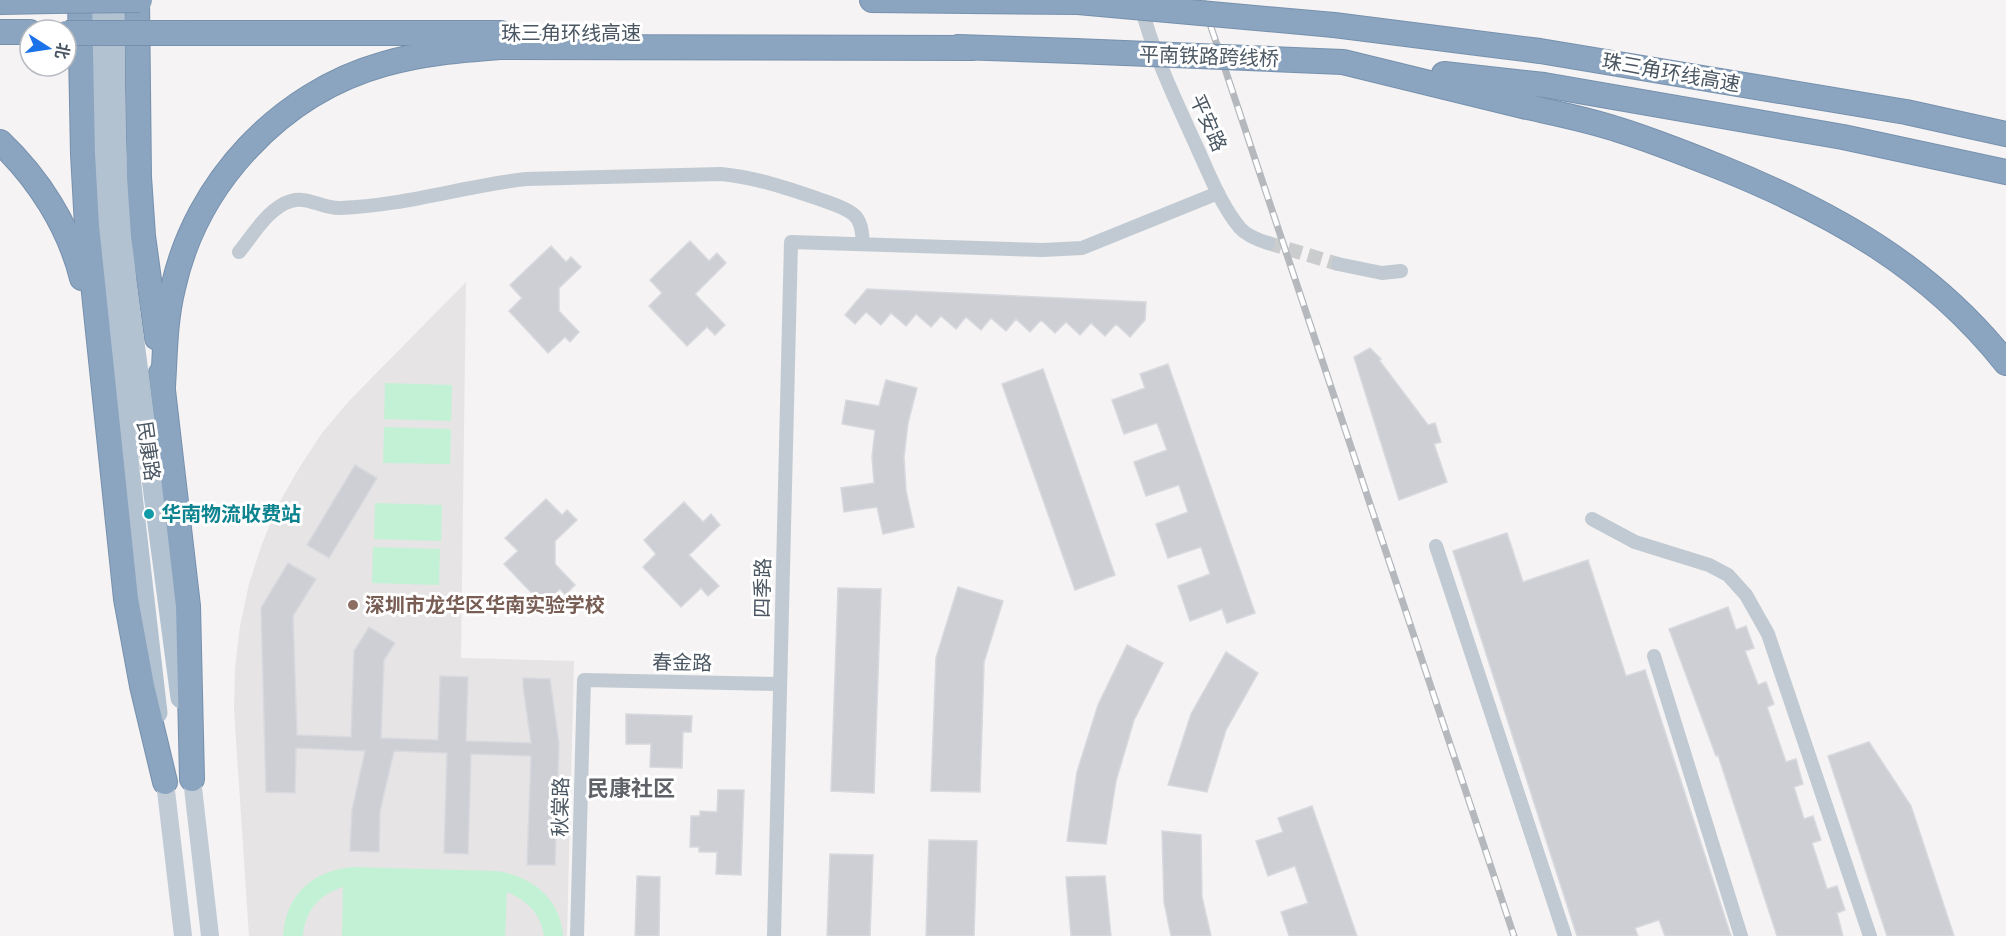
<svg xmlns="http://www.w3.org/2000/svg" width="2006" height="936" font-family="Karla,'Noto Sans SC',sans-serif">
	<rect width="100%" height="100%" fill="#f5f3f3"/>
	<path fill="#e6e4e5" d="M466 282 461 658 574 661 567 936H249L234 710 235 668 240 626 249 584 262 544 278 505 299 468 322 433 349 401Z"/>
	<g fill="#c3f1d5">
		<path d="M385 383 452 385 451 421 384 419Z"/>
		<path d="M384 427 451 429 450 464 383 463Z"/>
		<path d="M375 503 442 505 441 541 374 539Z"/>
		<path d="M373 547 440 549 439 585 372 583Z"/>
		<path d="M354 867 497 871C532 876 561 899 563 936H544C541 914 527 900 507 892L505 936H342L343 887C319 895 305 911 303 936H283C286 894 313 870 354 867Z"/>
	</g>
	<g fill="#cdcfd5" stroke="#d7d9de" stroke-width="1.5">
		<path d="M690 241 709 261 717 253 726 263 695 294 725 325 715 335 707 327 687 346 649 306 662 293 650 280Z"/>
		<path d="M551 246 566 262 571 257 581 267 559 288V311L579 332 570 342 565 337 548 353 509 311 522 298 510 285Z"/>
		<path d="M867 289 1146 302 1145 320 1130 337 1116 324 1105 336 1091 323 1080 335 1066 322 1055 333 1041 320 1030 332 1016 319 1006 331 991 318 981 330 966 317 956 329 941 316 931 327 916 314 906 326 891 313 881 325 866 312 855 324 845 315Z"/>
		<path d="M1370 348 1381 359 1379 360 1428 425 1435 423 1441 442 1434 444 1447 482 1399 500 1354 357Z"/>
		<path d="M1168 364 1255 613 1227 623 1222 609 1190 621 1178 586 1210 574 1201 547 1168 558 1156 524 1188 512 1179 485 1146 496 1134 462 1167 450 1157 423 1124 434 1112 400 1145 388 1140 374Z"/>
		<path d="M1043 369 1115 575 1075 590 1002 384Z"/>
		<path d="M886 380 917 388 908 423 904 457 906 491 914 527 883 534 877 507 844 512 841 488 874 483 872 457 875 430 842 424 846 400 879 406Z"/>
		<path d="M355 465 377 478 329 558 307 545Z"/>
		<path d="M546 499 562 515 567 510 577 520 555 541V564L575 585 565 595 560 589 543 605 504 564 518 551 505 538Z"/>
		<path d="M684 502 703 522 711 514 720 525 689 555 719 586 708 596 701 588 681 607 643 567 656 554 644 540Z"/>
		<path d="M1507 533 1523 582 1588 560 1626 676 1645 670 1731 936H1665L1659 920 1635 928 1638 936H1577L1453 551Z"/>
		<path d="M288 563 316 579 293 616 297 735 351 737 354 651 369 627 395 643 384 660 381 738 438 740 440 676 468 677 466 741 531 743 523 686V678L550 679 559 744 555 865H527L531 756 471 754 468 854 444 853 447 753 394 751 380 811 379 852 350 851 352 810 365 751 296 748 295 793 266 792 261 608Z"/>
		<path d="M958 587 1003 601 984 662 980 792 931 791 936 658Z"/>
		<path d="M838 588 881 589 874 793 831 791Z"/>
		<path d="M1728 607 1736 630 1746 626 1754 648 1745 651 1758 685 1766 682 1774 704 1767 707 1786 762 1796 759 1803 784 1794 787 1804 819 1813 816 1821 840 1812 843 1827 889 1837 886 1845 910 1837 913 1843 936H1777L1718 755 1716 756 1669 629Z"/>
		<path d="M1127 645 1163 663 1134 720 1116 781 1106 844 1067 841 1077 772 1098 705Z"/>
		<path d="M1226 652 1258 673 1226 730 1207 792 1168 785 1191 714Z"/>
		<path d="M626 714 692 716 691 732H683L682 768 650 767 651 744H626Z"/>
		<path d="M1869 742 1911 806 1954 936H1887L1828 756Z"/>
		<path d="M718 790H744L741 875 716 874 717 852H699V847H690L691 816H700V811L717 812Z"/>
		<path d="M1312 806 1357 936H1289L1281 912 1308 903 1295 866 1268 876 1256 841 1283 832 1278 818Z"/>
		<path d="M1162 831 1201 835 1202 897 1211 936H1171L1164 902Z"/>
		<path d="M929 840 977 841 974 936H926Z"/>
		<path d="M830 854 873 855 870 936H827Z"/>
		<path d="M637 876 660 877 659 936H635Z"/>
		<path d="M1105 876 1111 936H1071L1066 877Z"/>
	</g>
	<g fill="none" stroke-linecap="round" stroke-linejoin="round">
		<path stroke="#caccce" stroke-width="14" stroke-dasharray="14 7" stroke-linecap="butt" d="M1268 243 1338 264"/>
		<g stroke="#7690ad" stroke-width="26">
			<g id="motorway">
				<path d="M80 0 83 154 87 226 126 599 142 686 165 782"/>
				<path d="M137 0 139 177 143 236 157 338"/>
				<path d="M872 0 1078 2"/>
				<path d="M0 2 53 1"/>
				<path d="M1334 25 1540 51 1906 112 2006 134"/>
				<path d="M0 32H30"/>
				<path d="M183 33H501"/>
				<path d="M958 47 1075 51"/>
				<path d="M1343 62C1403 77 1463 91 1523 106 1554 113 1586 119 1616 129 1652 140 1687 154 1722 168 1833 213 1930 267 2006 363"/>
				<path d="M1444 74 1544 85 1843 137 2006 172"/>
				<path d="M0 142C38 178 69 226 82 278"/>
				<path d="M161 373 188 606 192 779"/>
				<path d="M163 387C165 354 165 320 173 288 196 183 280 93 384 64 422 53 461 50 500 47L972 48"/>
			</g>
		</g>
		<g stroke="#c1cad2" stroke-width="14">
			<path d="M1140 2C1152 51 1174 97 1195 143 1208 171 1220 204 1240 228 1247 236 1258 240 1268 243"/>
			<path d="M239 252C253 235 269 207 291 201 309 196 323 209 340 208 403 206 464 186 526 179L721 174C754 177 787 188 819 199 830 203 844 207 853 214 862 221 862 233 863 244"/>
			<path d="M1338 264 1382 273 1401 271"/>
			<path d="M1592 519 1635 542 1709 565 1728 575 1746 595 1768 634 1870 936"/>
			<path d="M1436 546 1565 936"/>
			<path d="M1654 656 1741 936"/>
			<path d="M577 936 584 680 780 684"/>
			<path d="M774 936 791 242 1043 250 1082 248 1218 193"/>
		</g>
		<g stroke="#c1cbd6" stroke-width="18">
			<path d="M192 779 210 936"/>
			<path d="M165 782 183 936"/>
		</g>
		<g stroke="#b3c2d1" stroke-width="21">
			<path d="M94 0C96 99 100 196 109 294L157 713"/>
			<path d="M114 0 115 128 119 204 126 282 181 698"/>
		</g>
		<use href="#motorway" stroke="#8ba5c1" stroke-width="24"/>
		<g stroke="#b5b8bd" stroke-width="7">
			<path id="rail" d="M1202 0 1514 936"/>
		</g>
		<use href="#rail" stroke="#fff" stroke-width="4.5" stroke-dasharray="14" stroke-linecap="butt"/>
		<g stroke="#7690ad" stroke-width="26" stroke-linecap="butt">
			<g id="motorway-bridge">
				<path d="M53 1 140 0"/>
				<path d="M1078 2 1334 25"/>
				<path d="M66 33H183"/>
				<path d="M1075 51 1343 62"/>
			</g>
		</g>
		<use href="#motorway-bridge" stroke="#8ba5c1" stroke-width="24"/>
	</g>
	<circle fill="#0f9aa8" stroke="#fff" stroke-width="2" cx="149" cy="514" r="6"/>
	<circle fill="#8d6e63" stroke="#fff" stroke-width="2" cx="353" cy="605" r="6"/>
	<g text-anchor="middle" dominant-baseline="central" stroke-width="6" stroke-linejoin="round" paint-order="stroke">
		<g font-size="20" fill="#4a5661" stroke="#fff">
			<text x="571" y="33">珠三角环线高速</text>
			<text transform="translate(1209 57) rotate(2)">平南铁路跨线桥</text>
			<text transform="translate(1671 73) rotate(10)">珠三角环线高速</text>
			<text transform="translate(1208 123) rotate(66)">平安路</text>
			<text transform="translate(148 451) rotate(82)">民康路</text>
			<text transform="translate(763 588) rotate(-89)">四季路</text>
			<text transform="translate(682 663) rotate(1)">春金路</text>
			<text transform="translate(561 807) rotate(-89)">秋棠路</text>
		</g>
		<g font-size="20" font-weight="bold" fill="#0d838f" stroke="#fff" text-anchor="start">
			<text x="161" y="514">华南物流收费站</text>
		</g>
		<g font-size="20" font-weight="bold" fill="#785e54" stroke="#fff" text-anchor="start">
			<text x="365" y="605">深圳市龙华区华南实验学校</text>
		</g>
		<g font-size="22" font-weight="bold" fill="#5f6368" stroke="#fff">
			<text x="631" y="789">民康社区</text>
		</g>
	</g>
	<g transform="translate(48 48) rotate(102)"><circle r="28" fill="#ffffff" stroke="#b7bbc0" stroke-width="1.5"/>
	<path d="M0-4.5L10 22L0 15L-10 22Z" fill="#1a73e8"/>
	<text y="-9" font-size="16" font-weight="bold" text-anchor="middle" fill="#4a5661">北</text>
	</g>
</svg>
